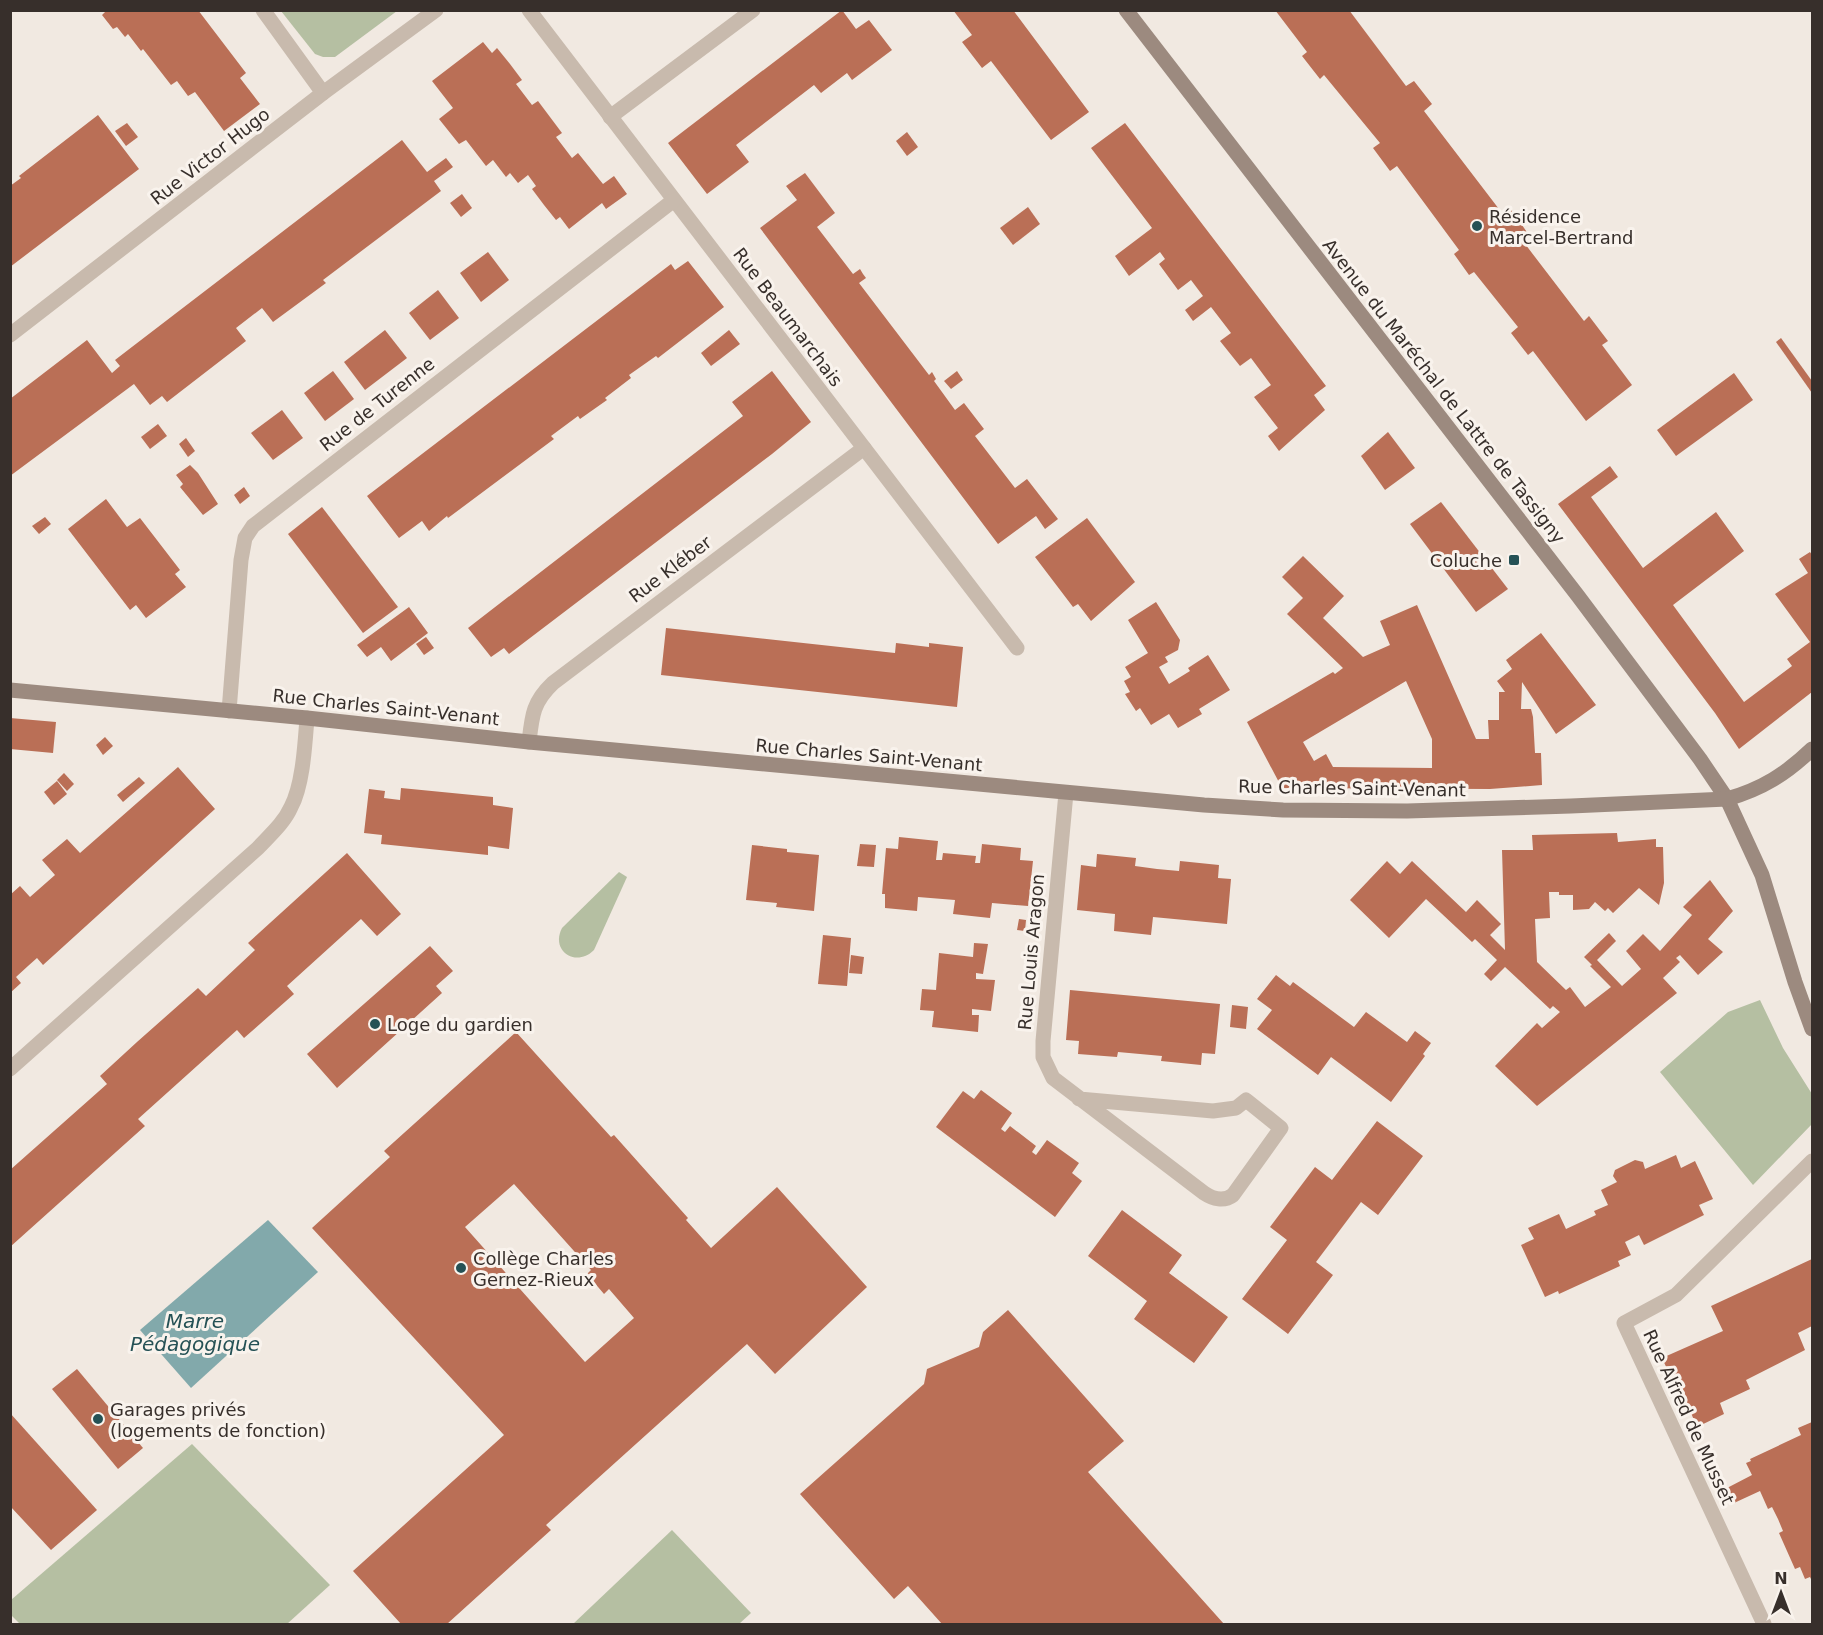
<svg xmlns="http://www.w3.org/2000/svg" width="1823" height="1635" font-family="'DejaVu Sans',sans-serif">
	<rect width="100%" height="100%" fill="#f1e9e1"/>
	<g fill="#b5bfa2">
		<path d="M281 11H397L335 57H323L315 54Z"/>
		<path d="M619 872 627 877 594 950C576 968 550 951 562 928Z"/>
		<path d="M1760 1000 1783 1048 1812 1094V1124L1753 1185 1660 1072 1728 1012Z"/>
		<path d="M192 1444 330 1585 287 1624H20L11 1615V1600Z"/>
		<path d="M672 1530 751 1613 739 1624H573Z"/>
	</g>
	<path fill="#82a9ab" d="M268 1220 318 1272 191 1388 140 1330Z"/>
	<g fill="#ba6f56" fill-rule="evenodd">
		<path d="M107 10H198L246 73 240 78 260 104 224 131 195 92 188 96 177 81 171 85 143 49 141 51 128 34 125 37 117 27 113 29 102 15Z"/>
		<path d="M842 10 856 29 869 20 892 50 852 80 847 73 821 93 814 85 736 145 749 162 707 194 668 143Z"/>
		<path d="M953 10H1013L1089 112 1051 140 991 61 982 68 962 42 972 35Z"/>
		<path d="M1275 10H1349L1406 86 1414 81 1432 104 1424 111 1502 213 1509 207 1529 235 1522 240 1584 321 1589 316 1608 341 1602 345 1632 385 1586 421 1533 351 1528 355 1511 333 1518 327 1474 272 1469 275 1454 254 1459 250 1397 166 1390 171 1373 148 1380 143 1324 75 1320 79 1302 56 1307 52Z"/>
		<path d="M483 42 492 53 497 48 510 64 522 80 516 84 532 105 538 101 562 133 556 137 572 158 578 153 603 184 614 176 627 194 606 209 602 203 569 229 560 217 556 220 544 205 532 189 536 186 528 175 518 183 510 173 506 177 493 160 486 166 466 140 459 144 439 119 453 108 432 81Z"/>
		<path d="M98 115 139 169 10 267V186L21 178 19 176Z"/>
		<path d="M127 123 138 137 126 146 115 131Z"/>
		<path d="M1125 123 1326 386 1314 395 1325 410 1279 451 1268 436 1278 428 1254 397 1271 385 1251 358 1240 366 1220 341 1231 333 1211 307 1193 321 1185 310 1203 296 1191 280 1178 290 1159 264 1165 259 1160 252 1129 276 1115 256 1152 228 1091 148Z"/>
		<path d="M907 132 918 147 907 156 896 141Z"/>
		<path d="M402 140 427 172 446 158 453 167 434 181 441 191 323 280 326 283 273 322 262 308 236 328 246 341 167 402 162 396 150 405 134 384 10 476V399L87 340 112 373 120 366 115 360 128 350Z"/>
		<path d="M805 173 835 213 817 227 853 274 860 269 863 274 866 278 859 283 929 375 932 372 936 379 934 381 955 410 964 403 984 429 975 436 1015 488 1027 479 1058 519 1045 529 1036 516 998 544 760 228 797 200 786 186Z"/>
		<path d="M462 194 472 208 461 217 450 203Z"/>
		<path d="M1028 207 1040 224 1013 245 1000 228Z"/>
		<path d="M488 252 509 280 481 302 460 273Z"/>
		<path d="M688 261 724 307 658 358 656 356 629 375 631 378 605 398 607 400 580 419 578 416 551 436 554 439 448 518 447 516 429 531 422 521 399 538 367 496 671 264 675 270Z"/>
		<path d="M438 290 459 318 430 340 409 313Z"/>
		<path d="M385 330 407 358 365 390 344 362Z"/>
		<path d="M729 330 740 344 711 366 701 353Z"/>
		<path d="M1781 338 1812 381V393L1776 342Z"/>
		<path d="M333 371 354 399 325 421 304 393Z"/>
		<path d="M772 371 811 422 772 454 509 654 504 648 491 657 468 628 743 416 732 402Z"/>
		<path d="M957 371 963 380 951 389 944 381Z"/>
		<path d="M1734 373 1753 400 1676 456 1657 430Z"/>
		<path d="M282 410 303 438 273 460 251 433Z"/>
		<path d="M158 424 167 436 150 449 141 437Z"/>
		<path d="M1388 432 1415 468 1385 490 1361 456Z"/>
		<path d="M186 438 195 451 188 457 179 444Z"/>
		<path d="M190 465 198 473 218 504 203 515 180 487 183 484 176 475Z"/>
		<path d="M1610 466 1618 477 1591 497 1643 568 1716 512 1744 551 1673 605 1744 702 1792 666 1787 659 1810 642 1775 594 1808 573 1799 559 1810 552 1812 555V692L1739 749 1715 713 1558 504Z"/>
		<path d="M244 487 250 496 240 504 234 495Z"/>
		<path d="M106 499 127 527 140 518 180 570 175 574 186 587 146 618 136 605 130 610 68 529Z"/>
		<path d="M1441 502 1508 589 1476 612 1410 524Z"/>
		<path d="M322 507 398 607 363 633 288 534Z"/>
		<path d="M45 517 51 524 39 534 32 526Z"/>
		<path d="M1087 518 1135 582 1091 621 1078 604 1073 607 1035 557Z"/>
		<path d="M1303 556 1344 596 1323 618 1363 657 1390 645 1380 621 1417 605 1476 739H1489L1488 720H1499V692H1505L1497 681 1512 669 1506 660 1541 633 1596 705 1556 734 1522 682 1521 709H1531L1533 717 1535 753H1541L1542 785 1490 789 1282 788 1247 722 1333 672 1335 674 1343 668 1287 614 1303 598 1282 577ZM1406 681 1432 739V768L1333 767 1326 754 1314 761 1303 742Z"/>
		<path d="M1156 602 1180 640 1178 650 1165 657 1168 662 1159 667 1169 684 1190 671 1188 668 1208 655 1230 690 1199 709 1202 714 1178 728 1169 714 1151 725 1140 708 1136 711 1125 694 1130 692 1124 681 1131 677 1125 667 1148 653 1128 620Z"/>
		<path d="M409 607 428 633 391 661 381 647 367 657 357 645Z"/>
		<path d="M666 628 895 653 896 643 929 647V643L963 647 957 707 661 675Z"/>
		<path d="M426 637 434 648 424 655 416 644Z"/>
		<path d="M10 718 56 722 53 753 10 749Z"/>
		<path d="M105 737 113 746 103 755 96 745Z"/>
		<path d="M178 767 215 809 43 965 37 958 28 966 16 977 21 983 10 993V895L20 886 30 897 55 875 42 860 67 839 80 853Z"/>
		<path d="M64 773 74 784 67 791 57 780Z"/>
		<path d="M139 777 145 783 123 802 117 795Z"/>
		<path d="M57 781 67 794 54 805 44 792Z"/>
		<path d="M401 788 493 797V805L513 808 509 849 488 846V855L381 844 382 835 364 833 369 789 385 791 384 798 400 800Z"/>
		<path d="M1617 833 1618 842 1656 839V847H1663L1664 883 1659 905 1639 888 1613 913 1608 908 1605 911 1595 902 1589 909 1573 910V895H1559V892H1549L1550 918 1535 919 1537 962 1566 990 1570 987 1585 1007 1611 987 1590 966 1592 965 1584 957 1609 933 1616 941 1597 960 1622 986 1641 969 1626 951 1643 934 1660 951 1692 915 1683 907 1710 880 1733 911 1708 939 1723 952 1698 975 1680 955 1676 958 1680 962 1663 978 1677 993 1537 1106 1495 1066 1537 1023 1542 1028 1560 1012 1553 1006 1550 1009 1505 967 1491 981 1484 974 1497 960 1475 939 1472 942 1426 899 1389 938 1350 900 1387 861 1400 874 1412 861 1466 912 1477 900 1501 924 1490 935 1505 950 1502 850H1533L1532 835Z"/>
		<path d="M899 837 938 841 936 860H942L943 853 976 856 975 863H980L982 844 1021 848 1020 860 1033 861 1028 906 992 903 990 918 953 914 955 900 918 897 917 911 885 908V894H882L886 848 898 849Z"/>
		<path d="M860 844 876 845 874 867 857 866Z"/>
		<path d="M752 845 787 849V852L819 855 814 911 776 907 777 903 746 900Z"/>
		<path d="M347 853 401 914 377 936 361 919 287 986 294 994 244 1038 237 1030 138 1119 145 1126 10 1247V1170L107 1084 100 1076 137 1042 198 988 206 996 255 950 248 943Z"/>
		<path d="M1097 854 1136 858 1135 866 1157 869 1179 871 1180 861 1219 865 1218 878 1231 879 1227 924 1153 917 1151 935 1114 931 1115 914 1077 910 1081 865 1096 867Z"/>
		<path d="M1019 919 1026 920 1025 931 1017 930Z"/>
		<path d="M823 935 851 938 847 986 818 984Z"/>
		<path d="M974 943 988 944 983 974 976 973V979L995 980 991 1011 972 1009V1015H979L978 1032 932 1027 934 1011 920 1010 922 989 936 990 939 953 973 957Z"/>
		<path d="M430 946 453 971 436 986 442 993 337 1088 307 1054Z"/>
		<path d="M851 955 864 957 862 974 849 973Z"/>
		<path d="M1276 975 1290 986 1293 982 1354 1027 1366 1012 1407 1042 1415 1031 1431 1043 1423 1054 1425 1056 1391 1102 1331 1057 1318 1075 1257 1029 1272 1010 1257 999Z"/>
		<path d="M1070 990 1220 1004 1215 1054 1202 1053 1201 1065 1161 1061 1162 1056 1118 1052 1117 1057 1078 1054 1079 1041 1066 1040Z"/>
		<path d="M1232 1005 1248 1007 1246 1029 1230 1027Z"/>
		<path d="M516 1032 611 1137 614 1135 688 1218 686 1220 711 1248 777 1187 867 1287 775 1374 747 1344 546 1525 551 1530 447 1624H401L353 1571 504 1435 312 1228 390 1157 384 1151ZM514 1184 591 1270 587 1274 604 1294 609 1289 634 1318 585 1362 465 1227Z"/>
		<path d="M981 1090 1012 1113 1001 1129 1005 1132 1010 1126 1036 1146 1032 1152 1036 1155 1047 1140 1079 1163 1072 1173 1082 1181 1055 1217 936 1127 963 1091 974 1099Z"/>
		<path d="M1377 1121 1423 1156 1378 1215 1361 1202 1316 1262 1333 1275 1288 1334 1242 1299 1287 1240 1270 1227 1315 1167 1332 1180Z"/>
		<path d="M1676 1155 1681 1168 1695 1161 1713 1199 1699 1205 1704 1215 1644 1245 1639 1235 1625 1242 1631 1255 1618 1261 1620 1266 1559 1294 1558 1291 1545 1297 1521 1245 1534 1239 1528 1228 1559 1214 1566 1229 1596 1215 1594 1211 1608 1205 1601 1190 1617 1182 1613 1176 1615 1170 1635 1160 1643 1162 1645 1169Z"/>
		<path d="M1122 1210 1182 1255 1169 1273 1228 1317 1194 1363 1134 1319 1147 1301 1088 1256Z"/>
		<path d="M1812 1259V1326L1798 1333 1805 1350 1746 1380 1750 1389 1720 1403 1724 1414 1697 1427 1691 1413 1688 1414 1662 1358 1723 1331 1711 1306Z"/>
		<path d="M1008 1310 1124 1441 1088 1472 1224 1624H942L908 1586 894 1599 800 1494 924 1384 927 1369 979 1347 983 1332Z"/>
		<path d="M77 1369 143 1448 118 1469 52 1389Z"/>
		<path d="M10 1413 97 1510 51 1550 10 1506Z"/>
		<path d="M1812 1422V1581L1810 1577 1805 1579 1800 1567 1795 1569 1779 1533 1783 1531 1778 1519 1772 1507 1768 1509 1760 1491 1734 1503 1727 1488 1752 1475 1746 1463 1751 1461 1750 1459 1801 1435 1798 1428Z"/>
	</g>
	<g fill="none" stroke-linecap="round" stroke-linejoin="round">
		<g stroke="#c8baad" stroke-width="15">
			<path d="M263 10 323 93"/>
			<path d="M529 10 1017 648"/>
			<path d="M610 117 753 10"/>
			<path d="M10 335 323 93 436 10"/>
			<path d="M229 711 241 560 245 538 253 526 674 200"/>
			<path d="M529 742C532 715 533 702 553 683L864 448"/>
			<path d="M1066 793 1043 1041V1057L1053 1078 1204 1193C1213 1199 1224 1202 1233 1195L1281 1128 1246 1100 1236 1108 1213 1111 1079 1099"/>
			<path d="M10 1069 258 848C270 835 284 823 291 807 303 785 305 743 307 718"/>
			<path d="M1764 1624 1624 1323 1676 1295 1812 1161"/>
		</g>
		<g stroke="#9c8a7f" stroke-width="15">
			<path d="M1126 10 1578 596 1700 759 1727 799 1762 875 1795 982 1812 1029"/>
			<path d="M10 690 307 718 529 742 1204 805 1283 810 1407 811 1571 806 1727 799C1762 789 1786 774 1812 749"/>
		</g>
	</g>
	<g fill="#255155" stroke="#f9f3ed" stroke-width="2">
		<circle cx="1477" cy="226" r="6"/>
		<rect x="1508" y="554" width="12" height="12" rx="3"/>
		<circle cx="375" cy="1024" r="6"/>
		<circle cx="461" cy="1268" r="6"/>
		<circle cx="98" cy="1419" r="6"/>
	</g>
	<g text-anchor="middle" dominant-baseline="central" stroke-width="6" stroke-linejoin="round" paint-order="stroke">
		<g font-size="18" fill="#372f2b" stroke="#f9f3ed">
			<text transform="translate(210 156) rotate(-38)">Rue Victor Hugo</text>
			<text transform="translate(788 317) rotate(53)">Rue Beaumarchais</text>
			<text transform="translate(1444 391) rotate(52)">Avenue du Maréchal de Lattre de Tassigny</text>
			<text transform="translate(377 404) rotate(-38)">Rue de Turenne</text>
			<text transform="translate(670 569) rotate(-37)">Rue Kléber</text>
			<text transform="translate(386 707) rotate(6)">Rue Charles Saint-Venant</text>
			<text transform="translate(869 755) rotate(5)">Rue Charles Saint-Venant</text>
			<text transform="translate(1352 788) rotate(1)">Rue Charles Saint-Venant</text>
			<text transform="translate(1031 952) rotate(-85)">Rue Louis Aragon</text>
			<text transform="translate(1689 1417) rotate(65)">Rue Alfred de Musset</text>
		</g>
		<g font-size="18" fill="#372f2b" stroke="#f9f3ed" text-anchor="start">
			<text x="1489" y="216">Résidence<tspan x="1489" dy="21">Marcel-Bertrand</tspan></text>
			<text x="1502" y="560" text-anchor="end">Coluche</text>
			<text x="387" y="1024">Loge du gardien</text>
			<text x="473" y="1258">Collège Charles<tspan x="473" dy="21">Gernez-Rieux</tspan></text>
			<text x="110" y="1409">Garages privés<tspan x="110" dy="21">(logements de fonction)</tspan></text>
		</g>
		<g font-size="20" font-style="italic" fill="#255155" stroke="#f9f3ed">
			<text x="195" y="1321">Marre<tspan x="195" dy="23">Pédagogique</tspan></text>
		</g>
	</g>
	<rect width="1823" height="1635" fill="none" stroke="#372f2b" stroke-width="24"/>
	<g transform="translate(1781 1593)" stroke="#f9f3ed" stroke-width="4.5" paint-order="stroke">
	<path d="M0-4.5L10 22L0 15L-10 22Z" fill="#372f2b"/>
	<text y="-9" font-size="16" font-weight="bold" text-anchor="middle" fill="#372f2b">N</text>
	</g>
</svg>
